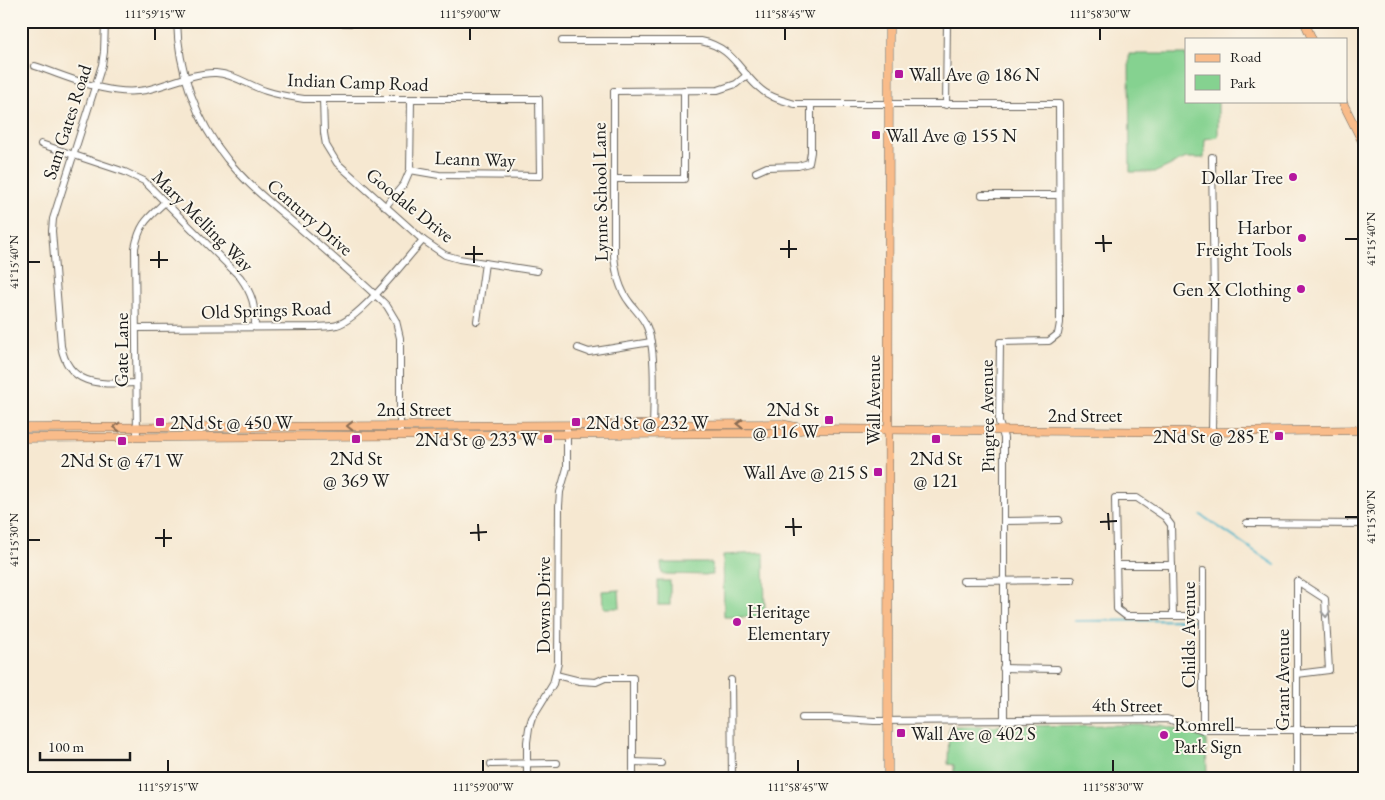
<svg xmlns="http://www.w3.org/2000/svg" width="1385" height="800" font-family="'EB Garamond',serif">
	<rect width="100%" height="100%" fill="#fbf7ec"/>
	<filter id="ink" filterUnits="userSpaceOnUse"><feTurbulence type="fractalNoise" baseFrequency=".02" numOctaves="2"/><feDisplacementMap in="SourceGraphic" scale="10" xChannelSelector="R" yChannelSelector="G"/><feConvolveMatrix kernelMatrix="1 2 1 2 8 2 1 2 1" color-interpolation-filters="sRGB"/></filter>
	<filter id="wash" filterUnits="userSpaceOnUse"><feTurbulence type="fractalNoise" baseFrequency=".0096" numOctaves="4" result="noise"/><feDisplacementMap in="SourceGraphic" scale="20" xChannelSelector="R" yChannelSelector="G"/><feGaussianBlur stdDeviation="1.12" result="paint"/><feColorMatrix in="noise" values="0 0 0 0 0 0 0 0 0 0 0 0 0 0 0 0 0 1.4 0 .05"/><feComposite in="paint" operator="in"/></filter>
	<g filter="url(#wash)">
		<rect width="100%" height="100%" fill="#f6e8d1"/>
		<g fill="#85d290" stroke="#507756">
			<path d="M1129 54H1186V101H1218V137L1205 139 1204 158H1186L1156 172H1130Z"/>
			<path d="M764 553 765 617H724L723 555Z"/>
			<path d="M661 563H712L713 575 662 574Z"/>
			<rect x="658" y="581" width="12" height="24"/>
			<path d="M619 590 620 608H605L603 607 602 591Z"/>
			<path d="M1162 725 1206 736 1207 779H954V765L948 764 949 726Z"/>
		</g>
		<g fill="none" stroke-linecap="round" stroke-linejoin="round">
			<g stroke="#4db5cb" stroke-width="2">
				<path d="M1201 515 1275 565"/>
				<path d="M1075 621 1197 620"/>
			</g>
		</g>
	</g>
	<g filter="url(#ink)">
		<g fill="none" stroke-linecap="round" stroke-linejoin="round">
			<g stroke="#68635b" stroke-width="8">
				<g id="minor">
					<path d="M105 21 104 52 102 65 53 219 52 231 61 346C69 388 102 384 136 383"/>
					<path d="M177 21C178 70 196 121 227 159 244 181 266 199 287 217 320 246 355 275 387 306L396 321 400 338V436"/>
					<path d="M293 21 353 23V21"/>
					<path d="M562 41H701C731 47 737 67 757 86 768 97 781 100 795 104H1059L1060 323 1058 334 1049 341 1000 342 999 422 1004 438V719"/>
					<path d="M35 66C69 77 109 97 146 90 168 85 194 72 216 73 234 74 250 86 266 91 278 95 291 97 304 99H539L540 176 439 175 410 170"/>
					<path d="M323 99 324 133 326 145 337 163 423 240 445 255 459 259 537 271"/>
					<path d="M946 105 947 21"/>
					<path d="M41 144 125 172 144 181 240 277C253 295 255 305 255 327"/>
					<path d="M756 172 767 167 798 166 809 163 811 152V104"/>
					<path d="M614 179H684V90"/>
					<path d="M982 195H1058"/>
					<path d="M385 207 404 184 410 170 411 100"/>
					<path d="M477 321 485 263"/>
					<path d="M136 328 317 327C323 326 331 327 337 325 361 318 404 261 423 240"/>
					<path d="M578 348 589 352 651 342"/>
					<path d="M1212 432 1214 301 1212 157"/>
					<path d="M653 434C653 406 657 352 647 327 643 317 636 311 630 303 619 289 616 273 614 256V91L718 90 736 84 747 75"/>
					<path d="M137 437 135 248C140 223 147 219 165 202"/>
					<path d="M1004 521 1059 520"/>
					<path d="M1247 523 1364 524"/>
					<path d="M1117 565H1172"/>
					<path d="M963 581 1072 580"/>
					<path d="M1297 581V779"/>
					<path d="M1297 581 1325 599 1329 670 1297 674"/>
					<path d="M1173 615 1171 525 1165 517 1137 498H1115L1117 609 1126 616H1203"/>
					<path d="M1003 668 1057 669"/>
					<path d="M556 675 580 681 596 682 605 678H633V779"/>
					<path d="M731 680 732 779"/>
					<path d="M802 718H829L874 721 1167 719 1203 730H1364"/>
					<path d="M1203 730V571"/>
					<path d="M633 762 661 763"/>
					<path d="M491 764 557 763"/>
					<path d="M527 779V742L529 728 532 718 553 684 558 663 559 506 560 492 567 468V425"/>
				</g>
			</g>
			<g stroke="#68635b" stroke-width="9">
				<g id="major">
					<path d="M1304 21 1312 39"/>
					<path d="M1342 101 1364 145"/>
					<path d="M21 428 781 424 801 428"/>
					<path d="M21 438 782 433 806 429 1212 432 1364 430"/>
					<path d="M888 779 889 21"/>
				</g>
			</g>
			<use href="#minor" stroke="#fff" stroke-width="6"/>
			<use href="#major" stroke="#f9bc8a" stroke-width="8"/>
		</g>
		<defs><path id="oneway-chevron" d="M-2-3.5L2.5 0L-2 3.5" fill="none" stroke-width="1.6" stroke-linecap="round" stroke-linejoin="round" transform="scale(1.25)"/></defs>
		<g stroke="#8a6c53">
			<use href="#oneway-chevron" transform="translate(740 424) rotate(180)"/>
			<use href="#oneway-chevron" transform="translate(350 426) rotate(180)"/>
			<use href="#oneway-chevron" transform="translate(117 427) rotate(180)"/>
		</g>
		<use stroke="#999" href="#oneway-chevron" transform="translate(1326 614) rotate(87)"/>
	</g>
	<path fill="none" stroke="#1c1c1c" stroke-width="2" d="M155 28V40M470 28V40M785 28V40M1100 28V40M1103 235 1104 252M1345 239H1358M789 240V258M1095 243H1112M474 246V263M780 249H797M159 251V268M465 254H483M150 260H168M28 262H40M1108 513 1109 530M1345 517H1358M793 518 794 536M1100 522 1117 521M478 524 479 541M785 527H802M164 529V547M470 533 487 532M155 538H172M28 540H40M168 760V772M483 760V772M798 760V772M1113 760V772"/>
	<g fill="#b5179e" stroke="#fbf7ec" stroke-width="2">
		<rect x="894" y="69" width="10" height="10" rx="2.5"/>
		<rect x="871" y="130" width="10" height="10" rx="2.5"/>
		<circle cx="1293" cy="177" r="5"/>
		<circle cx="1302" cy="238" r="5"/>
		<circle cx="1301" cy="289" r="5"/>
		<rect x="824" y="415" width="10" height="10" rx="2.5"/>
		<rect x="155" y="417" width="10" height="10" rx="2.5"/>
		<rect x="571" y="417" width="10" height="10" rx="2.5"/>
		<rect x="1274" y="431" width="10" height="10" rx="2.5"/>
		<rect x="351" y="434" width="10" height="10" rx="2.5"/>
		<rect x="543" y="434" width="10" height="10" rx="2.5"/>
		<rect x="931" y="434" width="10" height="10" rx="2.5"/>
		<rect x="117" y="436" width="10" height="10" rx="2.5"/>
		<rect x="873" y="467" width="10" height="10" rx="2.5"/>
		<circle cx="737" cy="622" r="5"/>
		<rect x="896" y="728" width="10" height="10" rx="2.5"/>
		<circle cx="1164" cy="735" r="5"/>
	</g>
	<g text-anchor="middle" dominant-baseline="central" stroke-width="4" stroke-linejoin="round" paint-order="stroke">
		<g font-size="19" fill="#1c1c1c" stroke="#fbf7ec" text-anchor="start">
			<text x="909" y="74">Wall Ave @ 186 N</text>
			<text x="886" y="135">Wall Ave @ 155 N</text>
			<text x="1283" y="177" text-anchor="end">Dollar Tree</text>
			<text x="1292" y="227" text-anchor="end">Harbor<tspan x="1292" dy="22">Freight Tools</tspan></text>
			<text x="1291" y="289" text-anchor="end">Gen X Clothing</text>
			<text x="819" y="409" text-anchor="end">2Nd St<tspan x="819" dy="22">@ 116 W</tspan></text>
			<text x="170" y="422">2Nd St @ 450 W</text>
			<text x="586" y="422">2Nd St @ 232 W</text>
			<text x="1269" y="436" text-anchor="end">2Nd St @ 285 E</text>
			<text x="538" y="439" text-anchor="end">2Nd St @ 233 W</text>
			<text x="356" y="458" text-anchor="middle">2Nd St<tspan x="356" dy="22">@ 369 W</tspan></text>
			<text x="936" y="458" text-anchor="middle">2Nd St<tspan x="936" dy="22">@ 121</tspan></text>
			<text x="122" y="460" text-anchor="middle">2Nd St @ 471 W</text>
			<text x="868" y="472" text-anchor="end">Wall Ave @ 215 S</text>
			<text x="747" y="611">Heritage<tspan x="747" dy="22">Elementary</tspan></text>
			<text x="1174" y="724">Romrell<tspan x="1174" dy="22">Park Sign</tspan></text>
			<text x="911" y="733">Wall Ave @ 402 S</text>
		</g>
		<g font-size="19" fill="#1c1c1c" stroke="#fbf7ec">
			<text transform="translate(358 82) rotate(2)">Indian Camp Road</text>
			<text transform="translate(67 122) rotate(-72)">Sam Gates Road</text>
			<text transform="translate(475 159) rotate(2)">Leann Way</text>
			<text transform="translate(600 192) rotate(-91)">Lynne School Lane</text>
			<text transform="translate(410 205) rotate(39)">Goodale Drive</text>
			<text transform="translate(310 217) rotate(41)">Century Drive</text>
			<text transform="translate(203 221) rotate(45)">Mary Melling Way</text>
			<text transform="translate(266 310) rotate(-2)">Old Springs Road</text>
			<text transform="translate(121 350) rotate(-90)">Gate Lane</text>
			<text transform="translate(873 400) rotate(-90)">Wall Avenue</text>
			<text x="414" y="409">2nd Street</text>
			<text x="1085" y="415">2nd Street</text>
			<text transform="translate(987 416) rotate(-91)">Pingree Avenue</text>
			<text transform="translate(543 605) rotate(-90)">Downs Drive</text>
			<text transform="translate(1188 635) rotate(-90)">Childs Avenue</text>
			<text transform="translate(1282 680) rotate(-90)">Grant Avenue</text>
			<text transform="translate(1127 705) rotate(1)">4th Street</text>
		</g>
	</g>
	<rect width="1385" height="800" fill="none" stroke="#fbf7ec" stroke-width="55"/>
	<rect x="1185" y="38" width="162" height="65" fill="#fbf7ec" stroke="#a29f99"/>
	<rect x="1195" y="54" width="25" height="8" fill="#f9bc8a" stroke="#a29f99"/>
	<text x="1230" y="62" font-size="15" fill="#1c1c1c">Road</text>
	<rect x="1195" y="75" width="25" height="15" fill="#85d290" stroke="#a29f99"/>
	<text x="1230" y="88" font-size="15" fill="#1c1c1c">Park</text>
	<path d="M40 752v8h90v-8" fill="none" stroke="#1c1c1c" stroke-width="2.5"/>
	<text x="48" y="752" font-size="15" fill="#1c1c1c" stroke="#fbf7ec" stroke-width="4" paint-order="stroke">100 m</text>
	<rect x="28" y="28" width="1330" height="744" fill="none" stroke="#1c1c1c" stroke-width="2"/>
	<g font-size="12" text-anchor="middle" fill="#1c1c1c">
		<text x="155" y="18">111°59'15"W</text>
		<text x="470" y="18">111°59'00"W</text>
		<text x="785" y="18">111°58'45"W</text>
		<text x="1100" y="18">111°58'30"W</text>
		<text transform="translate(1371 239) rotate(-90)" y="4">41°15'40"N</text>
		<text transform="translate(14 262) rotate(-90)" y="4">41°15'40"N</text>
		<text transform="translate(1371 517) rotate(-90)" y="4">41°15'30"N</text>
		<text transform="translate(14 540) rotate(-90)" y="4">41°15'30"N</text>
		<text x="168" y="791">111°59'15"W</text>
		<text x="483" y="791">111°59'00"W</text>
		<text x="798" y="791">111°58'45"W</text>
		<text x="1113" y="791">111°58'30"W</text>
	</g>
</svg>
